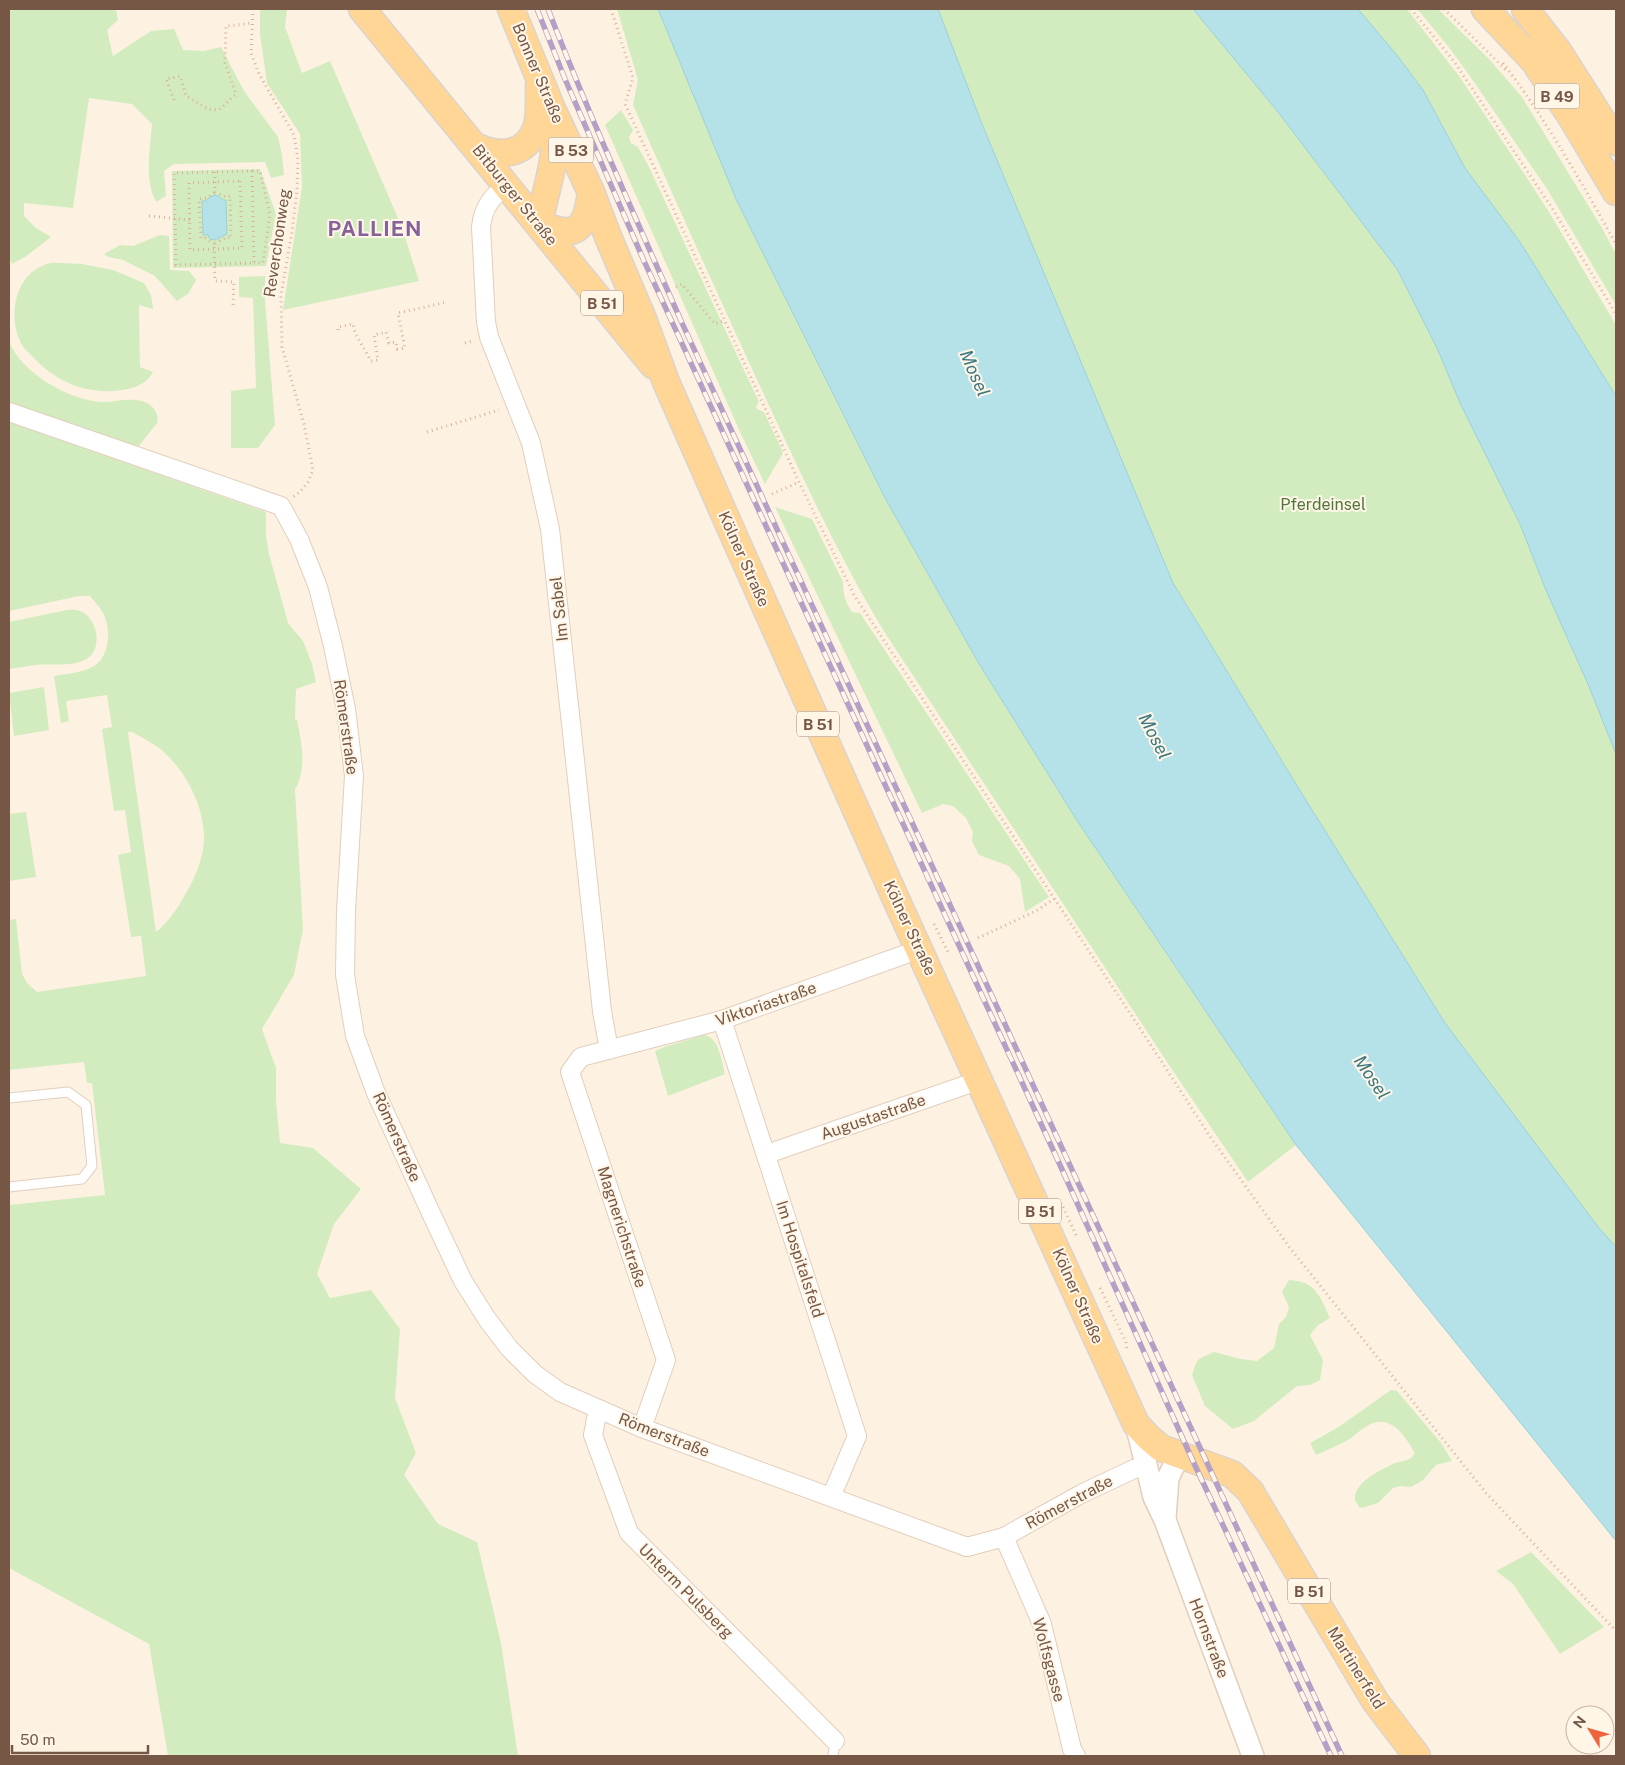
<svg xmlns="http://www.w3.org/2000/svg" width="1625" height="1765" font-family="'Public Sans',sans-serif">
	<rect width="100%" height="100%" fill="#fdf2e1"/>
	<g fill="#d2ecbf" fill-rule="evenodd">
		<path d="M9 9H116L118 20 107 30 113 56 151 31 174 29 183 50 204 51 221 47 244 91 278 137 282 155 284 175 271 178 265 162 174 164 164 171 166 196 156 202C144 178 150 150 152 124L132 104 89 98 73 208 24 203V216L36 228 51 237 25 257 12 264 9 257Z"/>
		<path d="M260 9H287L285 27 302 73 330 61 401 225 419 281 283 310 302 187 300 134 267 83 260 34Z"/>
		<path d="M617 9H658L736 199 885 498 978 662 1078 822 1296 1145 1248 1182 1169 1065 887 636C840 560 803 478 765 397 720 300 676 202 633 105L638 80Z"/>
		<path d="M938 9H1193L1278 112 1397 269 1437 348 1460 403 1520 524 1545 588 1588 684 1616 754V1247L1599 1228 1445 1023 1304 797 1173 583 982 124Z"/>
		<path d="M1358 9H1407L1459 76 1525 175 1549 212 1616 325V396L1520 242 1465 168 1423 90 1396 54Z"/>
		<path d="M1417 9H1438L1489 59 1522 97 1602 228 1616 254V305L1547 189 1474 82 1448 46Z"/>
		<path d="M621 110 633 130 629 137 631 143 638 147 648 165 759 402 756 407 757 409 764 412 781 448 783 453 765 484 740 432 605 125Z"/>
		<path d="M260 169 276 214 266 266 173 268 172 171Z"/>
		<path d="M160 235 169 236 170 270 189 271 196 280 188 294 177 301 155 276 123 260 109 257 104 254 120 245 133 246Z"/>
		<path d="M62 263 82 264 113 270 144 283 151 295 153 309 139 305 140 367 153 372C146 386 128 390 114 391 81 393 54 380 32 356 28 352 22 347 20 341 8 314 15 274 47 264 52 262 58 263 62 263Z"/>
		<path d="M265 276V301L275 425 258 448H231V391L256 388 253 298 239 297V277Z"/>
		<path d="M9 341C21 373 70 401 103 402 116 402 132 397 145 402 153 405 160 415 157 423L138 447 9 403Z"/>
		<path d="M9 422 266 512V536L269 554 288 623 303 641 312 664 316 682 296 689 295 719 297 720C302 744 307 768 295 790L303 929 294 975 262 1029 276 1068V1100L280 1143 313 1148 361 1189 334 1224 317 1274 330 1298 371 1290 400 1329 395 1398 416 1453 404 1475 438 1524 477 1542 501 1643 518 1756H168L149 1644 9 1568V1205L105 1195 92 1083H87L84 1062 9 1070V920L16 919 22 974 27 983 37 992 146 976 141 936 131 937 118 855 131 852 125 810 114 811 102 729 112 727 107 695 66 701 69 721 61 723 54 676C65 674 78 673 88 669 109 662 112 633 104 615 101 608 95 602 90 596H79L9 611ZM128 732H132C141 737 151 742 159 748 187 770 209 814 203 850 200 865 194 880 186 893 178 908 169 921 156 932Z"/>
		<path d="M775 507 812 519 843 582C843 593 845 602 852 612L860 613 1049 897 1025 912 1020 879 1009 866 979 855 972 841 973 832 966 818 953 806 943 804 922 813Z"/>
		<path d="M67 610C72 610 77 609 82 612 97 619 103 647 88 658 74 668 52 663 35 665 27 666 18 668 9 669V622Z"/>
		<path d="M44 687 49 730 14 736 9 693Z"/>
		<path d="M26 812 36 877 9 881V814Z"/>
		<path d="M704 1035C719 1037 722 1062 725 1074L668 1096 655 1051 667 1046Z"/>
		<path d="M1289 1280C1317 1282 1319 1295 1330 1318L1317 1326 1310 1335 1323 1360 1320 1380 1310 1385 1297 1386 1254 1421 1233 1429 1205 1406 1192 1375 1196 1363 1199 1359 1214 1352 1241 1359 1257 1361 1274 1348 1279 1324 1286 1317 1289 1307 1282 1292Z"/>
		<path d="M1391 1390 1397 1391 1441 1443 1452 1461 1436 1465 1423 1480 1411 1487 1400 1486 1393 1488 1378 1503 1362 1508 1359 1507C1358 1505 1356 1502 1355 1500 1352 1483 1385 1467 1398 1462 1401 1461 1406 1461 1409 1459 1412 1458 1413 1455 1415 1453 1405 1436 1390 1412 1367 1426 1360 1430 1354 1436 1348 1440 1337 1446 1326 1450 1316 1455L1310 1443 1337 1428Z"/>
		<path d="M1531 1552 1604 1627 1560 1654 1513 1584 1496 1571Z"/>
	</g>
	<g fill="#b5e1e8" stroke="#9ad1da">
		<path d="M658 9H938L982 124 1173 583 1304 797 1445 1023 1599 1228 1616 1247V1541L1296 1145 1078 822 978 662 885 498 736 199Z"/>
		<path d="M1193 9H1358L1396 54 1423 90 1465 168 1520 242 1611 388 1616 396V754L1588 684 1545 588 1520 524 1460 403 1437 348 1397 269 1278 112Z"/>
		<path d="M215 195 218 196 223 200H226L227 234 215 240 210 239 208 235H203L202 201H206L210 197Z"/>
	</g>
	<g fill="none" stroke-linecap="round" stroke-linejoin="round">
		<g stroke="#e2cebc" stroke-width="11">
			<g id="service">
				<path d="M9 1098 68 1092 86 1105 92 1166 82 1179 9 1187"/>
				<path d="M833 1756 835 1741"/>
			</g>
		</g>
		<g stroke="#e2cebc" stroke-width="20">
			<g id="minor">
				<path d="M507 185C491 197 483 208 481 227L486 322 489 337 531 443 550 529 602 1011 609 1050"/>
				<path d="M9 412 281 506 299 539 318 587 333 646 346 709 354 776 346 910 345 975 355 1036 376 1093 430 1211 463 1281 487 1319 509 1348 535 1374 560 1392 642 1428 967 1547 1004 1537 1081 1494 1134 1469 1147 1467"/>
				<path d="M722 1020 857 1436 831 1497"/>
				<path d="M767 1154 980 1080"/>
				<path d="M598 1409 593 1435 629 1533 835 1741"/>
				<path d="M642 1428 666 1360 570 1072 581 1057 722 1020 920 949"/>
				<path d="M1004 1537 1042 1624 1072 1749 1076 1756"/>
			</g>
		</g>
		<g stroke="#e2cebc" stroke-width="24">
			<g id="tertiary">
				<path d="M1136 1424 1154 1497 1165 1520 1253 1756"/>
				<path d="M1165 1518 1168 1478 1179 1455"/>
			</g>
		</g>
		<g stroke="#dbd3cf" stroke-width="29">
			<g id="primary">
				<path d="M362 9 653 365"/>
				<path d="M511 9 552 109 591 192 609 239 643 319 666 382 737 543 899 906 1136 1424 1148 1437 1161 1448 1232 1474 1250 1491 1375 1701 1417 1756"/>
				<path d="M1485 9 1534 61 1572 118 1616 192"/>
				<path d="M1525 9 1558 51 1616 142"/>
				<path d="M475 146C499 158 527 156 537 126 540 114 539 99 539 87"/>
				<path d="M539 223C546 189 559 154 554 119"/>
				<path d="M539 223C575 240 586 231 591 192"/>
			</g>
		</g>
		<g stroke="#d9b29a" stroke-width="3" stroke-dasharray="1 4" stroke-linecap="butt">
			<path d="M253 9 251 53 259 74 294 135 298 160 297 190 292 232 281 295 282 347 304 424 313 470 308 482 300 492 293 497"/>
			<path d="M611 9 633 78 625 104 799 482 854 595 1143 1033 1211 1138 1290 1248 1486 1493 1616 1631"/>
			<path d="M1411 9 1453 60 1552 208 1616 314"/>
			<path d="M1444 9 1506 70"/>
			<path d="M1503 63C1546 119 1581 182 1616 244"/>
			<path d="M174 100 166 79 180 76 186 96 208 109 219 110 236 94 225 63 226 26 247 24 252 22"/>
			<path d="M252 171 254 263 176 265 174 173Z"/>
			<path d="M252 171H260L270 215 263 263H254"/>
			<path d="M215 172V192L226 197 230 196 231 238 227 237 214 244 215 281 234 282 233 305"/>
			<path d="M240 181 242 248 190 250 189 183Z"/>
			<path d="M149 216 190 220"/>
			<path d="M214 244 205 238H201L199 199 207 198 215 192"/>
			<path d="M676 287 682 284 715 324 725 320"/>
			<path d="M338 330V327L353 324 355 333 371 361 378 360 374 335 386 332 389 343 396 342 397 349 405 348 398 313 447 302"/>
			<path d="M465 343 473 341"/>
			<path d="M427 432 499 410"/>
			<path d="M772 494 799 482"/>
			<path d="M934 924 948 952"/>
			<path d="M978 938 1036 911 1054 899"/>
			<path d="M1063 1207 1077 1237"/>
			<path d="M1100 1288 1126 1342 1127 1349"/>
		</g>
		<use href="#service" stroke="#fff" stroke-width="9"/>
		<use href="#minor" stroke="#fff" stroke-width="18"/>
		<use href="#tertiary" stroke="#fff" stroke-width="21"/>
		<use href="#primary" stroke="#ffd696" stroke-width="26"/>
		<g stroke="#b49fc7" stroke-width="5.5">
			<g id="rail">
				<path d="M537 9 565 79 644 261 1060 1165 1192 1459 1331 1756"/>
				<path d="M548 9C589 115 636 219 682 323L1342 1756"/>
			</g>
		</g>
		<use href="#rail" stroke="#fff6e8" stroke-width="4" stroke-dasharray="11" stroke-linecap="butt"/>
	</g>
	<g text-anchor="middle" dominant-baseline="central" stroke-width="4" stroke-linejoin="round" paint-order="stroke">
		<g fill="#fff6e8" stroke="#9f8777" stroke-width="1">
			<rect x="1534.5" y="83.5" width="45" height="25" rx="4"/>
			<rect x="548.5" y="137.5" width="45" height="25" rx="4"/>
			<rect x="581" y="290.5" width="42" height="25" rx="4"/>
			<rect x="797" y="711.5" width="42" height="25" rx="4"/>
			<rect x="1019" y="1198.5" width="42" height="25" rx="4"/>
			<rect x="1288" y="1578.5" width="42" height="25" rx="4"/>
		</g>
		<g font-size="15" font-weight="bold" fill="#765746">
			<text x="1557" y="96">B 49</text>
			<text x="571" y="150">B 53</text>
			<text x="602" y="303">B 51</text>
			<text x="818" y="724">B 51</text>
			<text x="1040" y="1211">B 51</text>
			<text x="1309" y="1591">B 51</text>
		</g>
		<g font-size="16" fill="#765746" stroke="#fff6e8">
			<text transform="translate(538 73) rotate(67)">Bonner Straße</text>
			<text transform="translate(515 195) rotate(51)">Bitburger Straße</text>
			<text transform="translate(277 243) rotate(-82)">Reverchonweg</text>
			<text transform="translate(744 559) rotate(66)">Kölner Straße</text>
			<text transform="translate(559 609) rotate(-96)">Im Sabel</text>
			<text transform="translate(346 727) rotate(82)">Römerstraße</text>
			<text transform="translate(910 928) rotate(65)">Kölner Straße</text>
			<text transform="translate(766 1004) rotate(-19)">Viktoriastraße</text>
			<text transform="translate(873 1117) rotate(-19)">Augustastraße</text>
			<text transform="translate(397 1137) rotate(66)">Römerstraße</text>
			<text transform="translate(622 1227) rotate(72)">Magnerichstraße</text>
			<text transform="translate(800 1259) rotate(72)">Im Hospitalsfeld</text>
			<text transform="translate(1078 1296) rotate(66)">Kölner Straße</text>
			<text transform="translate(664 1435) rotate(21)">Römerstraße</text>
			<text transform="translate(1069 1502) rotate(-28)">Römerstraße</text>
			<text transform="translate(686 1591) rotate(45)">Unterm Pulsberg</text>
			<text transform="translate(1209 1638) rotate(69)">Hornstraße</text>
			<text transform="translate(1049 1660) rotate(75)">Wolfsgasse</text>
			<text transform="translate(1356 1668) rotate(58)">Martinerfeld</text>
		</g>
		<g font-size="16" fill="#4e773c" stroke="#fff6e8">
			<text x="1323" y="504">Pferdeinsel</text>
		</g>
		<g font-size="18" font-style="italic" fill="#3c7984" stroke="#fff6e8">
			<text transform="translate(975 373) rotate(66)">Mosel</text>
			<text transform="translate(1155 736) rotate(63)">Mosel</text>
			<text transform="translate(1372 1077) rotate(56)">Mosel</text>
		</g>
		<g font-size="21" font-weight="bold" letter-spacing="1" fill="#86619a" stroke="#fff6e8">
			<text x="375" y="228">PALLIEN</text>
		</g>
	</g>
	<rect width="1625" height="1765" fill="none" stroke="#765746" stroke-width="20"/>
	<g transform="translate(1590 1730) rotate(307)"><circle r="24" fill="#fff6e8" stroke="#c8b6a7"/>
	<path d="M0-4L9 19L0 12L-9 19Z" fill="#ef633f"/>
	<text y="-8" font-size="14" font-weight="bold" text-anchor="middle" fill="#765746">N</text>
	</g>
	<path d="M12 1745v8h136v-8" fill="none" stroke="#765746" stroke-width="2.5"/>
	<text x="20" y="1745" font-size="15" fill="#765746" stroke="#fff6e8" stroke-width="4" paint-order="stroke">50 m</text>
</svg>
